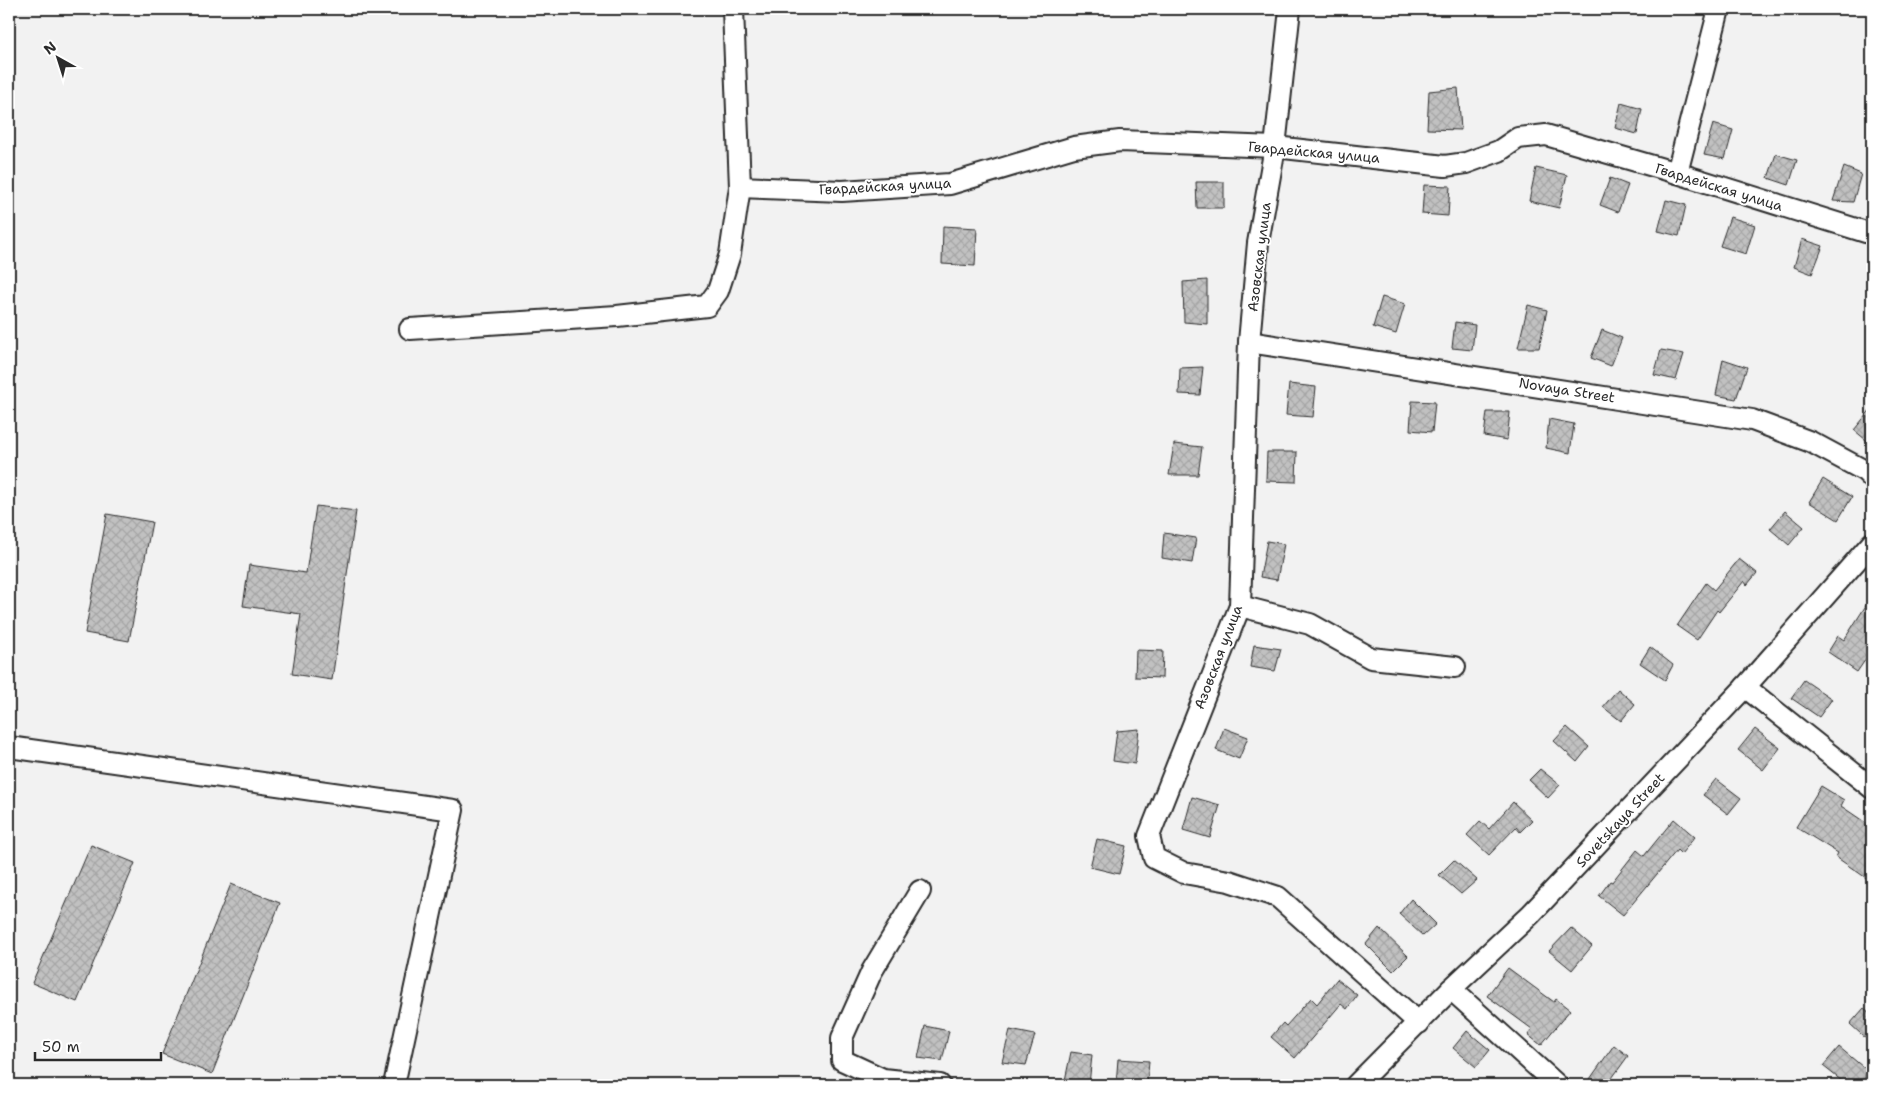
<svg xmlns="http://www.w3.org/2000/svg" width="1881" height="1094" font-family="'Shantell Sans',sans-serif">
	<defs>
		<pattern id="building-cross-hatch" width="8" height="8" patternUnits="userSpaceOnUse" patternTransform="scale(1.25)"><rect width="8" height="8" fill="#c1c1c1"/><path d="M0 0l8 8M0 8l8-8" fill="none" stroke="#a6a6a6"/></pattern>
	</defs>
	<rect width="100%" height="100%" fill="#f2f2f2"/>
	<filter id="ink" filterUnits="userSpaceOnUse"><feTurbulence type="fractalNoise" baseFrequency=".02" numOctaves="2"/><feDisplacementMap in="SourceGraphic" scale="10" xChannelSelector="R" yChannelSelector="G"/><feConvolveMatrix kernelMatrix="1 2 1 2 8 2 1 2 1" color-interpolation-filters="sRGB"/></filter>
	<g filter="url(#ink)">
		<g fill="url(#building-cross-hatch)" stroke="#2b2b2b">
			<path d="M1458 88 1461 130 1427 129 1429 91Z"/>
			<path d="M1621 103 1642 109 1637 134 1615 128Z"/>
			<path d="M1713 124 1733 130 1725 159 1704 155Z"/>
			<path d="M1776 154 1797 160 1789 185 1768 178Z"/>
			<path d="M1844 167 1861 174 1853 202 1833 201Z"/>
			<path d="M1536 168 1567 175 1559 208 1529 201Z"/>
			<path d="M1610 178 1628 185 1618 212 1600 205Z"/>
			<path d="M1196 182H1224V208H1197Z"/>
			<path d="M1424 185 1450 186 1448 216 1422 214Z"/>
			<path d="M1666 200 1686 205 1679 236 1658 231Z"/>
			<path d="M1730 217 1755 225 1746 254 1720 246Z"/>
			<path d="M943 226 977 228 975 266 942 264Z"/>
			<path d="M1802 239 1823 246 1812 274 1794 267Z"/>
			<path d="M1207 280V324L1184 322 1183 282Z"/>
			<path d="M1382 297 1405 304 1396 334 1373 327Z"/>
			<path d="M1528 305 1547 310 1539 348H1518Z"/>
			<path d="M1455 322 1475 325 1472 350 1452 348Z"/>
			<path d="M1602 330 1622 338 1611 366 1591 358Z"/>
			<path d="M1661 350 1684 354 1676 380 1654 375Z"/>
			<path d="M1723 359 1747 367 1736 399 1716 395Z"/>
			<path d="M1203 367 1200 395 1179 394 1180 368Z"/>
			<path d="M1289 384 1316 387 1313 417 1286 415Z"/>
			<path d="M1412 401 1435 402 1432 432 1410 430Z"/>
			<path d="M1872 408V445L1854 430Z"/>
			<path d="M1487 412H1510L1507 440 1484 436Z"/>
			<path d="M1549 419 1574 424 1570 453 1546 448Z"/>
			<path d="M1174 444 1202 447 1198 475H1169Z"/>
			<path d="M1267 452H1297L1296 482 1266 481Z"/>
			<path d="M1823 479 1852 497 1838 520 1809 502Z"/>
			<path d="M316 506 356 511 332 680 292 674 301 614 243 606 249 565 306 573Z"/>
			<path d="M1785 511 1804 527 1789 545 1770 529Z"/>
			<path d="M107 514 152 522 129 641 85 633Z"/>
			<path d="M1164 533 1196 538 1192 563 1162 558Z"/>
			<path d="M1267 541 1284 544 1277 580 1260 577Z"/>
			<path d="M1739 559 1757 573 1747 585 1744 581 1719 612 1717 610 1697 640 1677 626 1706 583 1714 590Z"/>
			<path d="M1872 596V650L1857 672 1828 652 1838 636 1844 640Z"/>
			<path d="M1254 645 1281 649 1275 671 1250 667Z"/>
			<path d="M1650 647 1673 665 1665 680 1640 663Z"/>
			<path d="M1136 650 1163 651 1162 678 1135 677Z"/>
			<path d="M1804 680 1832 699 1819 717 1791 698Z"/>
			<path d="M1618 689 1635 704 1621 721 1603 707Z"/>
			<path d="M1567 727 1589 747 1577 762 1554 741Z"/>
			<path d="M1224 728 1248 737 1239 759 1216 750Z"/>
			<path d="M1139 729 1135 764 1113 761 1117 731Z"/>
			<path d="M1755 729 1780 748 1763 770 1738 750Z"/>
			<path d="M1540 769 1560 785 1548 798 1529 780Z"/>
			<path d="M1716 779 1741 798 1728 814 1703 795Z"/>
			<path d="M1821 786 1844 800 1841 806 1872 827V882L1836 857 1838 853 1796 827Z"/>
			<path d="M1192 797 1220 805 1210 838 1183 830Z"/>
			<path d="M1513 802 1532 820 1520 832 1516 827 1489 855 1467 835 1480 821 1489 829Z"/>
			<path d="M1674 819 1695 837 1681 854 1677 850 1623 915 1599 896 1610 881 1612 882 1637 850 1644 856Z"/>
			<path d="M1097 839 1126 846 1119 874 1090 867Z"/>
			<path d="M91 845 135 863 77 1002 32 983Z"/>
			<path d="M1454 860 1477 880 1461 894 1439 875Z"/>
			<path d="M231 884 280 903 212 1074 162 1054Z"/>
			<path d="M1411 899 1436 924 1423 936 1399 914Z"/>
			<path d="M1379 928 1408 956 1393 971 1366 944Z"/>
			<path d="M1571 928 1592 946 1572 970 1549 951Z"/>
			<path d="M1508 968 1554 1002 1556 999 1570 1010 1541 1045 1528 1035 1532 1029 1487 996Z"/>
			<path d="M1337 979 1357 995 1347 1009 1341 1004 1295 1058 1271 1037 1283 1023 1286 1026 1311 998 1317 1004Z"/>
			<path d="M1864 1008 1872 1015V1044L1850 1024Z"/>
			<path d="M925 1026 949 1031 942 1061 918 1058Z"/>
			<path d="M1010 1030 1035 1035 1026 1065 1002 1062Z"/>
			<path d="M1467 1031 1490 1050 1476 1067 1453 1048Z"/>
			<path d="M1614 1045 1628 1056 1607 1085H1599L1590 1079Z"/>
			<path d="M1839 1047 1869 1072 1859 1085H1847L1823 1066Z"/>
			<path d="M1071 1052 1092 1055 1089 1085H1064Z"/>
			<path d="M1118 1059 1149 1061 1147 1085H1116Z"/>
		</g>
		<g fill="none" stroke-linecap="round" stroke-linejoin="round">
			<g stroke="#2b2b2b" stroke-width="24">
				<g id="minor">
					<path d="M1290 9 1275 147 1258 243 1249 342 1240 606 1149 836 1154 858 1184 873 1229 881 1278 897 1419 1023"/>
					<path d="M1677 173 1719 9"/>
					<path d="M740 187 842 191 950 184 1074 147 1120 141 1275 147 1445 166 1466 163 1499 151 1518 138 1546 135 1677 173 1872 234"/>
					<path d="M410 329 617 316 707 306 718 291 730 254 740 187 733 9"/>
					<path d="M1249 342 1752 420 1811 442 1865 471 1872 478"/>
					<path d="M1240 606 1310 624 1371 658 1455 667"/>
					<path d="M1745 687 1872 788"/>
					<path d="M9 747 453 810 394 1085"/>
					<path d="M920 891 872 971 842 1038V1060L883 1079 940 1085"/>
					<path d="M1451 989 1557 1085"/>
					<path d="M1356 1085 1451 989 1531 914 1745 687 1872 543"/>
				</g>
			</g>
			<use href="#minor" stroke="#fff" stroke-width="20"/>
		</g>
	</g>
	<g text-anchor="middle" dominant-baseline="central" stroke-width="4" stroke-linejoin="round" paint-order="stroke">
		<g font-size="14" fill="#2b2b2b" stroke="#fff">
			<text transform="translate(1314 152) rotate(5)">Гвардейская улица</text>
			<text transform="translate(885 186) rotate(-3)">Гвардейская улица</text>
			<text transform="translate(1719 187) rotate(17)">Гвардейская улица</text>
			<text transform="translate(1259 257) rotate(-83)">Азовская улица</text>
			<text transform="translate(1567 390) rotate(9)">Novaya Street</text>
			<text transform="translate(1218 657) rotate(-69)">Азовская улица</text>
			<text transform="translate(1620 820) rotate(-47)">Sovetskaya Street</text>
		</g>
	</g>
	<rect width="1881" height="1094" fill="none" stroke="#fff" stroke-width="30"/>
	<rect x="15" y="15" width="1851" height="1064" fill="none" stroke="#2b2b2b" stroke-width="2" filter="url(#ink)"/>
	<g transform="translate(58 58) rotate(321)" stroke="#ffffff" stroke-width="4" paint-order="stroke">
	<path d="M0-4L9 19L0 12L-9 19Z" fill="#2b2b2b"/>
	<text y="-8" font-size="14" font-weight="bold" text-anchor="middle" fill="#2b2b2b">N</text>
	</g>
	<path d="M35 1052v8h126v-8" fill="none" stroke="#2b2b2b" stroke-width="2.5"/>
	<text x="42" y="1052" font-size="15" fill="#2b2b2b" stroke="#ffffff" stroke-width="4" paint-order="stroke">50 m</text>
</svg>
